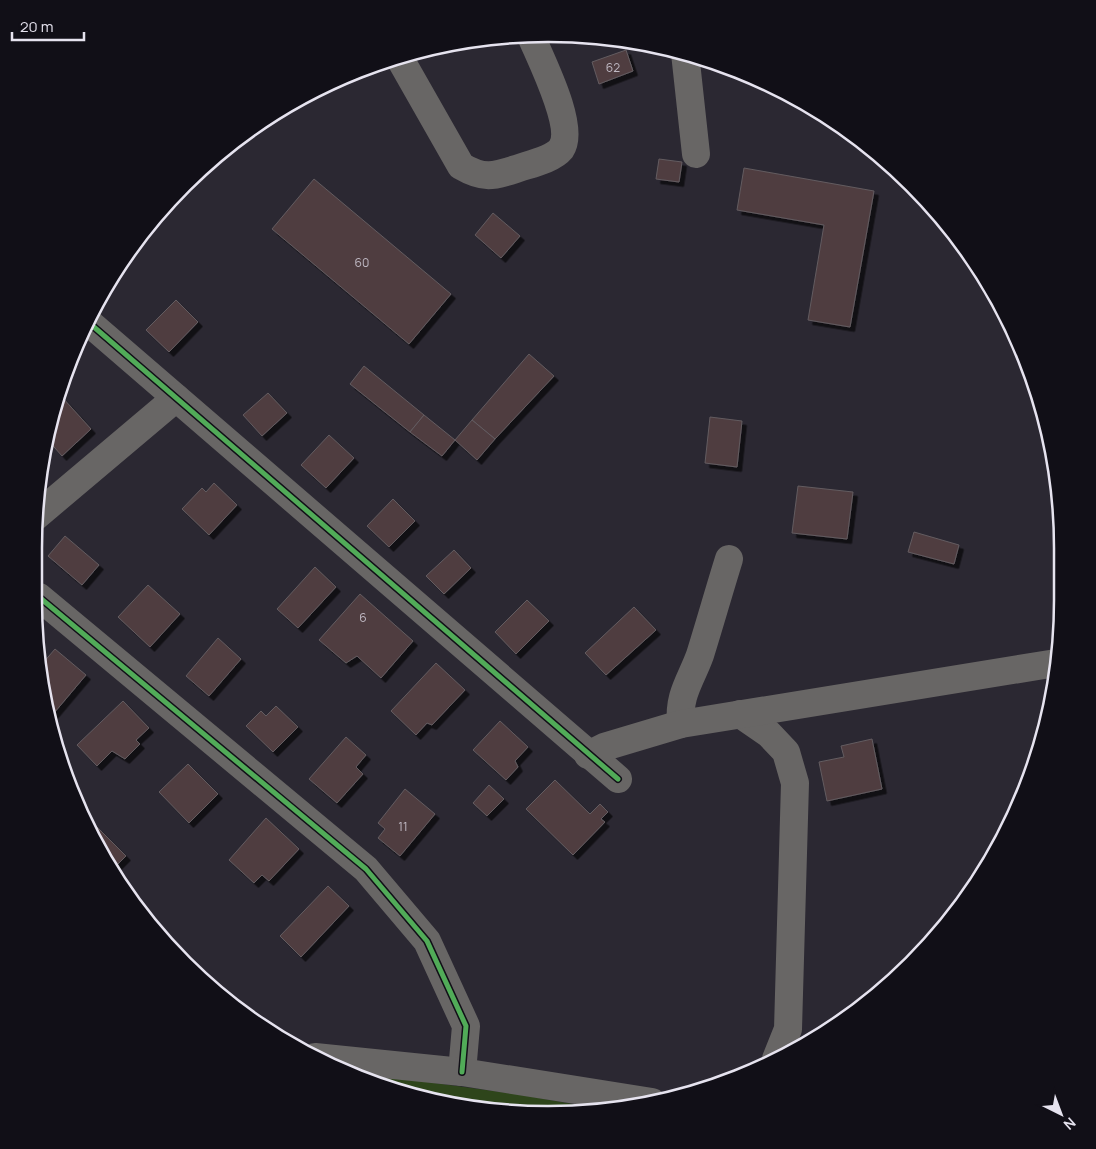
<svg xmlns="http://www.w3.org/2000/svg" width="1096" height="1149" font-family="Manrope,sans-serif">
	<defs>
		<filter id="shadow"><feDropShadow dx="4.5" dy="4.5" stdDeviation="0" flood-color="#0009"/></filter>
	</defs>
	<rect width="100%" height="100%" fill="#2b2832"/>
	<path fill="#2e451b" d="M346 1071 522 1095 612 1111H481L383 1088Z"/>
	<g fill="#4f3d41" stroke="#635c60" filter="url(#shadow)">
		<path d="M626 50 633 71 599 84 592 62Z"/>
		<path d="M659 159 682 162 679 182 656 179Z"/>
		<path d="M744 168 874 191 850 327 808 320 824 225 737 210Z"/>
		<path d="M314 179 451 294 409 344 272 229Z"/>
		<path d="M493 213 520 236 501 258 475 235Z"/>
		<path d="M176 300 198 322 169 352 146 330Z"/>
		<path d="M529 354 554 376 495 439 472 420Z"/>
		<path d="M364 366 424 415 410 432 350 384Z"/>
		<path d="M268 393 287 413 262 436 243 415Z"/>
		<path d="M61 396 91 429 62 456 47 439 51 415 57 400Z"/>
		<path d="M424 415 455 440 442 456 410 432Z"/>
		<path d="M710 417 742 421 737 467 705 463Z"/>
		<path d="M472 420 495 439 477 460 455 440Z"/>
		<path d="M329 435 354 458 326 488 301 465Z"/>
		<path d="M214 483 237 505 209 535 182 509 202 488 206 492Z"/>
		<path d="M798 486 853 492 847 539 792 533Z"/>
		<path d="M393 499 415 521 389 547 367 526Z"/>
		<path d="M914 532 959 545 954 564 908 552Z"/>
		<path d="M65 536 99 565 82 585 48 556Z"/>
		<path d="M454 550 471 568 444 594 426 576Z"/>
		<path d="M315 567 336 587 298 628 277 609Z"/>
		<path d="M148 585 180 614 150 647 118 617Z"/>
		<path d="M360 594 413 641 381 678 357 656 346 663 319 640Z"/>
		<path d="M527 600 549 621 516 654 495 632Z"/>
		<path d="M634 607 656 630 606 675 585 653Z"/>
		<path d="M218 638 241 659 209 696 186 676Z"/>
		<path d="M55 649 86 675 49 719 44 702 42 664Z"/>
		<path d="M436 663 465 690 432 725 427 723 416 735 391 711Z"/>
		<path d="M123 701 149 728 136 740 140 744 125 759 112 751 97 766 77 745Z"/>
		<path d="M276 706 298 727 273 752 246 726 261 711 266 716Z"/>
		<path d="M500 721 528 747 515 761 518 767 506 780 473 750Z"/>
		<path d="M346 737 366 755 356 767 363 774 337 803 309 779Z"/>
		<path d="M872 739 882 789 827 801 819 762 844 757 841 746Z"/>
		<path d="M188 764 218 794 189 823 159 792Z"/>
		<path d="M555 780 590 814 600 804 608 812 601 819 605 822 573 855 526 809Z"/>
		<path d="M489 785 504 799 487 816 473 803Z"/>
		<path d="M405 789 435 814 400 856 378 838 385 829 378 823Z"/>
		<path d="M266 818 299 849 269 881 262 875 254 883 229 860Z"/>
		<path d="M97 827 126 856 112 870 91 832Z"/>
		<path d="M328 886 349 906 301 957 280 936Z"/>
	</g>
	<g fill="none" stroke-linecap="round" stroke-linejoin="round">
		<g stroke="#686665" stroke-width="28">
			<path d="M685 53 696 154"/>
			<path d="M399 57 461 166C485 180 494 176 519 168 531 164 553 159 561 149 576 128 541 60 531 36"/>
			<path d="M87 321 618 779"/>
			<path d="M35 517 176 398"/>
			<path d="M39 597 366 869 427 941 466 1026 462 1072"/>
			<path d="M740 714 769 734 786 752 795 783 788 1029 776 1059"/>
			<path d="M681 724C678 695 691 680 700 655 710 623 719 591 729 559"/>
			<path d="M588 755 604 747 681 724 1056 663"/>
			<path d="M315 1057 462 1072 652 1102"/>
		</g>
		<g stroke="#110f17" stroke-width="8">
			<g id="cycleway">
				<path d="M87 321 618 779"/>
				<path d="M39 597 366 869 427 941 466 1026 462 1072"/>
			</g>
		</g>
		<use href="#cycleway" stroke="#51ab58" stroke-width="5"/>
	</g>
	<g text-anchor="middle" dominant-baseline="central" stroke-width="5" stroke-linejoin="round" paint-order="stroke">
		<g font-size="12" fill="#c0bac4">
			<text x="613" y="67">62</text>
			<text x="362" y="262">60</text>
			<text x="363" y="617">6</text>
			<text x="403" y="826">11</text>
		</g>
	</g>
	<path d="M0 0H1096V1149H0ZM548 42H548A506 506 0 0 1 1054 548V600A506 506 0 0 1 548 1106H548A506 506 0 0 1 42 600V548A506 506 0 0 1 548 42Z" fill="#110f17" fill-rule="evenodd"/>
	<path fill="none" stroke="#e6e3ef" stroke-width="2.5" d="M548 42H548A506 506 0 0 1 1054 548V600A506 506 0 0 1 548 1106H548A506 506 0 0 1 42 600V548A506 506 0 0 1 548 42Z"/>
	<g transform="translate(1061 1114) rotate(138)" stroke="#110f17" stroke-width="4" paint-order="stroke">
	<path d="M0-4L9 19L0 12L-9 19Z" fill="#e6e3ef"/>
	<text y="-8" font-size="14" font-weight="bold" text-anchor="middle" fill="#e6e3ef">N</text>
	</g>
	<path d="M12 32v8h72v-8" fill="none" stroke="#e6e3ef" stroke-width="2.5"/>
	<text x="20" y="32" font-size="15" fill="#e6e3ef" stroke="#110f17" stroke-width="4" paint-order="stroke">20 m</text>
</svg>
